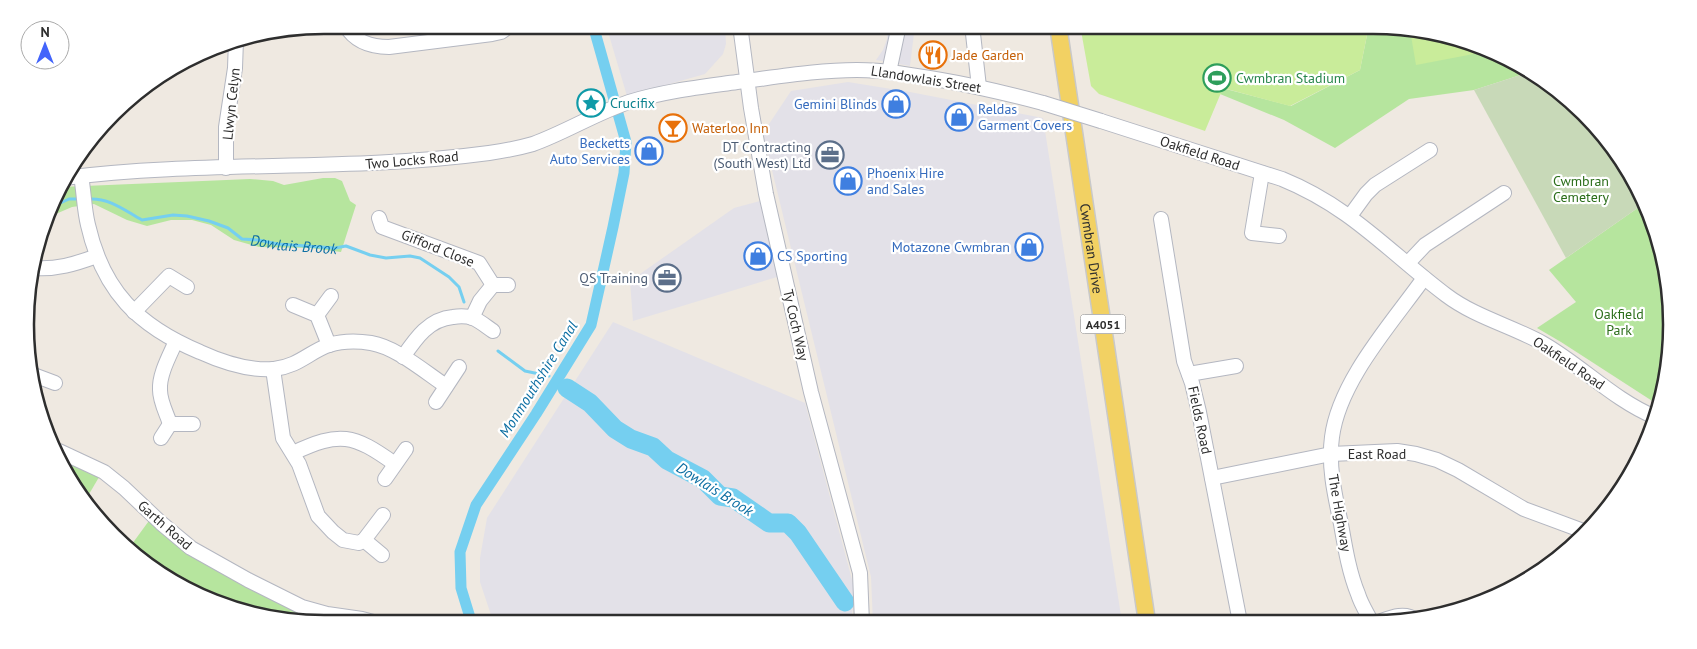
<svg xmlns="http://www.w3.org/2000/svg" width="1697" height="649" font-family="'PT Sans',sans-serif">
	<rect width="100%" height="100%" fill="#efe9e1"/>
	<g fill="#e3e1e8">
		<path d="M606 25H725L726 44 723 54 705 74 627 96Z"/>
		<path d="M888 25H915L910 66 876 60 883 50 887 39Z"/>
		<path d="M848 82 910 92 1043 118 1122 622 873 623 871 577 763 133 791 91Z"/>
		<path d="M760 201 777 277 633 321 630 281 734 208Z"/>
		<path d="M613 322 805 403 855 591 851 623 494 624 480 582V558L487 518Z"/>
	</g>
	<g fill="#b6e59e">
		<path d="M1369 25 1450 35 1527 73 1474 90 1409 99 1335 148 1284 120 1220 94 1222 88 1291 106 1360 70Z"/>
		<path d="M323 178H335L342 181 350 201 356 205 341 252 310 248 259 247 234 240 211 225 192 220H171L147 226 127 220 94 204 72 207 51 216 61 187 250 179 273 181 284 185Z"/>
		<path d="M1642 205 1669 286 1662 402 1660 406 1561 342 1537 328 1576 302 1549 270Z"/>
		<path d="M60 453 102 472 85 501 75 491Z"/>
		<path d="M151 518 167 533 309 605 310 622 247 614 170 576 134 553 106 523 132 544Z"/>
	</g>
	<path fill="#c8d9b8" d="M1527 73 1555 87 1632 175 1642 205 1566 258 1474 90Z"/>
	<g fill="#c9ec9a">
		<path d="M1080 25H1369L1360 70 1290 106 1223 88 1205 131 1099 94 1091 86Z"/>
		<path d="M1410 30 1450 35 1484 52 1416 65Z"/>
	</g>
	<g fill="none" stroke-linecap="round" stroke-linejoin="round">
		<g stroke="#75cff0" stroke-width="3">
			<path id="s1" d="M89 199C110 198 124 210 142 220L173 215 187 216 209 221 228 228 242 239 258 240 278 244 335 248 346 246 370 255 386 258 410 256 420 258 449 277 459 287 464 302"/>
			<path d="M54 206 69 199H80"/>
			<path d="M498 351 525 371 549 376"/>
		</g>
		<path stroke="#75cff0" stroke-width="11" d="M472 624 461 588 460 552 476 505 536 414 591 325 613 227 624 173 626 142 593 25"/>
		<path stroke="#75cff0" stroke-width="19" d="M567 388 590 403 615 429 631 439 653 447 667 460 703 479 720 496 733 498 769 523H788L798 533 845 602"/>
		<g stroke="#b4b7c1" stroke-width="16">
			<g id="minor">
				<path d="M345 25C355 42 370 47 389 47L492 34 501 32 511 25"/>
				<path d="M740 25 751 108 766 194 811 392 860 573 862 623"/>
				<path d="M972 25 979 87"/>
				<path d="M889 72 899 25"/>
				<path d="M1101 121 1282 179C1351 207 1389 252 1446 295 1475 317 1512 326 1544 344 1582 366 1614 400 1655 417"/>
				<path d="M226 168V127L235 68 236 40"/>
				<path d="M1262 173 1252 233 1279 236"/>
				<path d="M81 176C84 192 84 209 88 225 103 291 138 326 200 352 222 362 250 371 274 369 299 366 309 352 329 345 342 341 358 341 371 343 396 347 425 372 446 386"/>
				<path d="M64 178C205 160 348 172 489 153 503 151 519 148 533 144 566 132 596 113 629 102 664 91 701 87 737 82 777 77 817 70 857 70 885 70 913 75 941 80 976 86 1009 94 1043 103"/>
				<path d="M1350 216 1366 194 1375 185 1430 150"/>
				<path d="M379 218 382 227 479 263 493 285H508"/>
				<path d="M1161 219 1184 361 1192 383 1199 412 1240 622"/>
				<path d="M1408 263 1425 245 1504 193"/>
				<path d="M33 268C56 270 75 264 97 256"/>
				<path d="M293 305 317 315 329 345"/>
				<path d="M134 312 169 276 187 287"/>
				<path d="M317 315 331 296"/>
				<path d="M472 318 480 301 493 285"/>
				<path d="M403 357C416 338 429 319 453 317 459 316 467 316 473 318 480 321 487 327 493 331"/>
				<path d="M273 369 283 438 299 464 318 516 333 532 343 540 359 543 364 540 383 515"/>
				<path d="M31 374 55 383"/>
				<path d="M1189 374 1236 366"/>
				<path d="M436 402 459 367"/>
				<path d="M170 424C167 414 160 402 160 390 159 374 170 355 176 341"/>
				<path d="M161 438 170 424H193"/>
				<path d="M59 451 104 472 124 488 161 523 191 548 248 580 302 607 327 614 362 619 381 624"/>
				<path d="M293 453C340 431 353 434 395 464"/>
				<path d="M1212 478 1331 454 1397 451 1416 454 1437 460 1458 470 1524 509 1586 532"/>
				<path d="M385 479 406 449"/>
				<path d="M364 540 382 555"/>
				<path d="M1371 621C1367 613 1361 604 1358 594 1349 572 1345 547 1341 524 1335 496 1328 466 1332 437 1339 381 1392 323 1424 278"/>
				<path d="M1381 621C1392 617 1405 612 1416 620"/>
			</g>
		</g>
		<g stroke="#c9c9c9" stroke-width="19">
			<g id="major">
				<path id="s2" d="M1058 25 1147 622"/>
			</g>
		</g>
		<use href="#minor" stroke="#fff" stroke-width="14"/>
		<use href="#major" stroke="#f2d163" stroke-width="16"/>
		<g stroke="#b4b7c1" stroke-width="16" stroke-linecap="butt">
			<path id="minor-bridge" d="M1043 103 1101 121"/>
		</g>
		<use href="#minor-bridge" stroke="#fff" stroke-width="14"/>
	</g>
	<defs>
		<g id="restaurant-ring" transform="scale(1.4375)"><circle r="9.5" fill="#fff" stroke="#e8710a" stroke-width="1.5"/><path d="M-5-6h1v4h1v-4h1v4h1v-4h1v5L-1.5 .5V6h-2V.5L-5-1ZM5-6V6H3V1.5H1.5Q1.5-4 5-6Z" fill="#e8710a"/></g>
		<g id="stadium-ring" transform="scale(1.4375)"><circle r="9.5" fill="#fff" stroke="#2e9e5b" stroke-width="1.5"/><path d="M0-5a6.5 5 0 1 0 0 10a6.5 5 0 1 0 0-10ZM-3.5-1.8h7v3.6h-7Z" fill="#2e9e5b"/></g>
		<g id="sight-ring" transform="scale(1.4375)"><circle r="9.5" fill="#fff" stroke="#0f9aa8" stroke-width="1.5"/><path d="M0-6L1.8-2.2L6-1.7L2.9 1.2L3.7 5.4L0 3.3L-3.7 5.4L-2.9 1.2L-6-1.7L-1.8-2.2Z" fill="#0f9aa8"/></g>
		<g id="shop-ring" transform="scale(1.4375)"><circle r="9.5" fill="#fff" stroke="#3f7fe0" stroke-width="1.5"/><path d="M-5-2.5h2.3a2.7 3.5 0 0 1 5.4 0H5L5.5 6h-11ZM-1.5-2.5h3a1.5 2.3 0 0 0-3 0Z" fill="#3f7fe0"/></g>
		<g id="bar-ring" transform="scale(1.4375)"><circle r="9.5" fill="#fff" stroke="#e8710a" stroke-width="1.5"/><path d="M-6-5H6L.8 .8V4.5H3.5V6h-7V4.5H-.8V.8Z" fill="#e8710a"/></g>
		<g id="office-ring" transform="scale(1.4375)"><circle r="9.5" fill="#fff" stroke="#5c6f8a" stroke-width="1.5"/><path d="M-6-3h4V-5.5h4V-3h4V5H-6ZM-1-4.5V-3h2v-1.5ZM-6 0V1H6V0Z" fill="#5c6f8a"/></g>
	</defs>
	<g fill-rule="evenodd">
		<use href="#restaurant-ring" x="933" y="55"/>
		<use href="#stadium-ring" x="1217" y="78"/>
		<use href="#sight-ring" x="591" y="103"/>
		<use href="#shop-ring" x="896" y="104"/>
		<use href="#shop-ring" x="959" y="117"/>
		<use href="#bar-ring" x="673" y="128"/>
		<use href="#shop-ring" x="649" y="151"/>
		<use href="#office-ring" x="830" y="155"/>
		<use href="#shop-ring" x="848" y="181"/>
		<use href="#shop-ring" x="1029" y="247"/>
		<use href="#shop-ring" x="758" y="256"/>
		<use href="#office-ring" x="667" y="278"/>
	</g>
	<g text-anchor="middle" dominant-baseline="central" stroke-width="4.5" stroke-linejoin="round" paint-order="stroke">
		<rect fill="#fff" stroke="#6d6d6d" stroke-width="1" x="1080.5" y="314.5" width="45" height="19" rx="4"/>
		<g font-size="12" font-weight="bold" fill="#2e2e2e">
			<text x="1103" y="324">A4051</text>
		</g>
		<g font-size="14" fill="#c56008" stroke="#fff" text-anchor="start">
			<text x="952" y="55">Jade Garden</text>
			<text x="692" y="128">Waterloo Inn</text>
		</g>
		<g font-size="14" fill="#27864d" stroke="#fff" text-anchor="start">
			<text x="1236" y="78">Cwmbran Stadium</text>
		</g>
		<g font-size="14" fill="#2e2e2e" stroke="#fff">
			<text transform="translate(926 79) rotate(9)">Llandowlais Street</text>
			<text transform="translate(231 104) rotate(-84)">Llwyn Celyn</text>
			<text transform="translate(1200 153) rotate(18)">Oakfield Road</text>
			<text transform="translate(412 160) rotate(-5)">Two Locks Road</text>
			<text transform="translate(438 248) rotate(22)">Gifford Close</text>
			<text stroke="none"><textPath href="#s2" startOffset="226">Cwmbran Drive</textPath></text>
			<text transform="translate(796 325) rotate(77)">Ty Coch Way</text>
			<text transform="translate(1569 363) rotate(34)">Oakfield Road</text>
			<text transform="translate(1200 420) rotate(78)">Fields Road</text>
			<text x="1377" y="454">East Road</text>
			<text transform="translate(1340 513) rotate(80)">The Highway</text>
			<text transform="translate(165 525) rotate(41)">Garth Road</text>
		</g>
		<g font-size="14" fill="#0d838f" stroke="#fff" text-anchor="start">
			<text x="610" y="103">Crucifix</text>
		</g>
		<g font-size="14" fill="#366cbe" stroke="#fff" text-anchor="end">
			<text x="877" y="104">Gemini Blinds</text>
			<text x="978" y="109" text-anchor="start">Reldas<tspan x="978" dy="16">Garment Covers</tspan></text>
			<text x="630" y="143">Becketts<tspan x="630" dy="16">Auto Services</tspan></text>
			<text x="867" y="173" text-anchor="start">Phoenix Hire<tspan x="867" dy="16">and Sales</tspan></text>
			<text x="1010" y="247">Motazone Cwmbran</text>
			<text x="777" y="256" text-anchor="start">CS Sporting</text>
		</g>
		<g font-size="14" fill="#4e5e75" stroke="#fff" text-anchor="end">
			<text x="811" y="147">DT Contracting<tspan x="811" dy="16">(South West) Ltd</tspan></text>
			<text x="648" y="278">QS Training</text>
		</g>
		<g font-size="14" fill="#2c6e1b" stroke="#fff">
			<text x="1581" y="181">Cwmbran<tspan x="1581" dy="16">Cemetery</tspan></text>
			<text x="1619" y="314">Oakfield<tspan x="1619" dy="16">Park</tspan></text>
		</g>
		<g font-size="15" font-style="italic" fill="#0d6fa3" stroke="#fff">
			<text stroke="none"><textPath href="#s1" startOffset="216">Dowlais Brook</textPath></text>
			<text transform="translate(538 379) rotate(-58)">Monmouthshire Canal</text>
			<text transform="translate(715 489) rotate(32)">Dowlais Brook</text>
		</g>
	</g>
	<path d="M0 0H1697V649H0ZM324 34H1373A290 290 0 0 1 1663 324V325A290 290 0 0 1 1373 615H324A290 290 0 0 1 34 325V324A290 290 0 0 1 324 34Z" fill="#fff" fill-rule="evenodd"/>
	<path fill="none" stroke="#2e2e2e" stroke-width="2.5" d="M324 34H1373A290 290 0 0 1 1663 324V325A290 290 0 0 1 1373 615H324A290 290 0 0 1 34 325V324A290 290 0 0 1 324 34Z"/>
	<g transform="translate(45 45)"><circle r="24" fill="#ffffff" stroke="#ababab"/>
	<path d="M0-4L9 19L0 12L-9 19Z" fill="#4264fb"/>
	<text y="-8" font-size="14" font-weight="bold" text-anchor="middle" fill="#2e2e2e">N</text>
	</g>
</svg>
